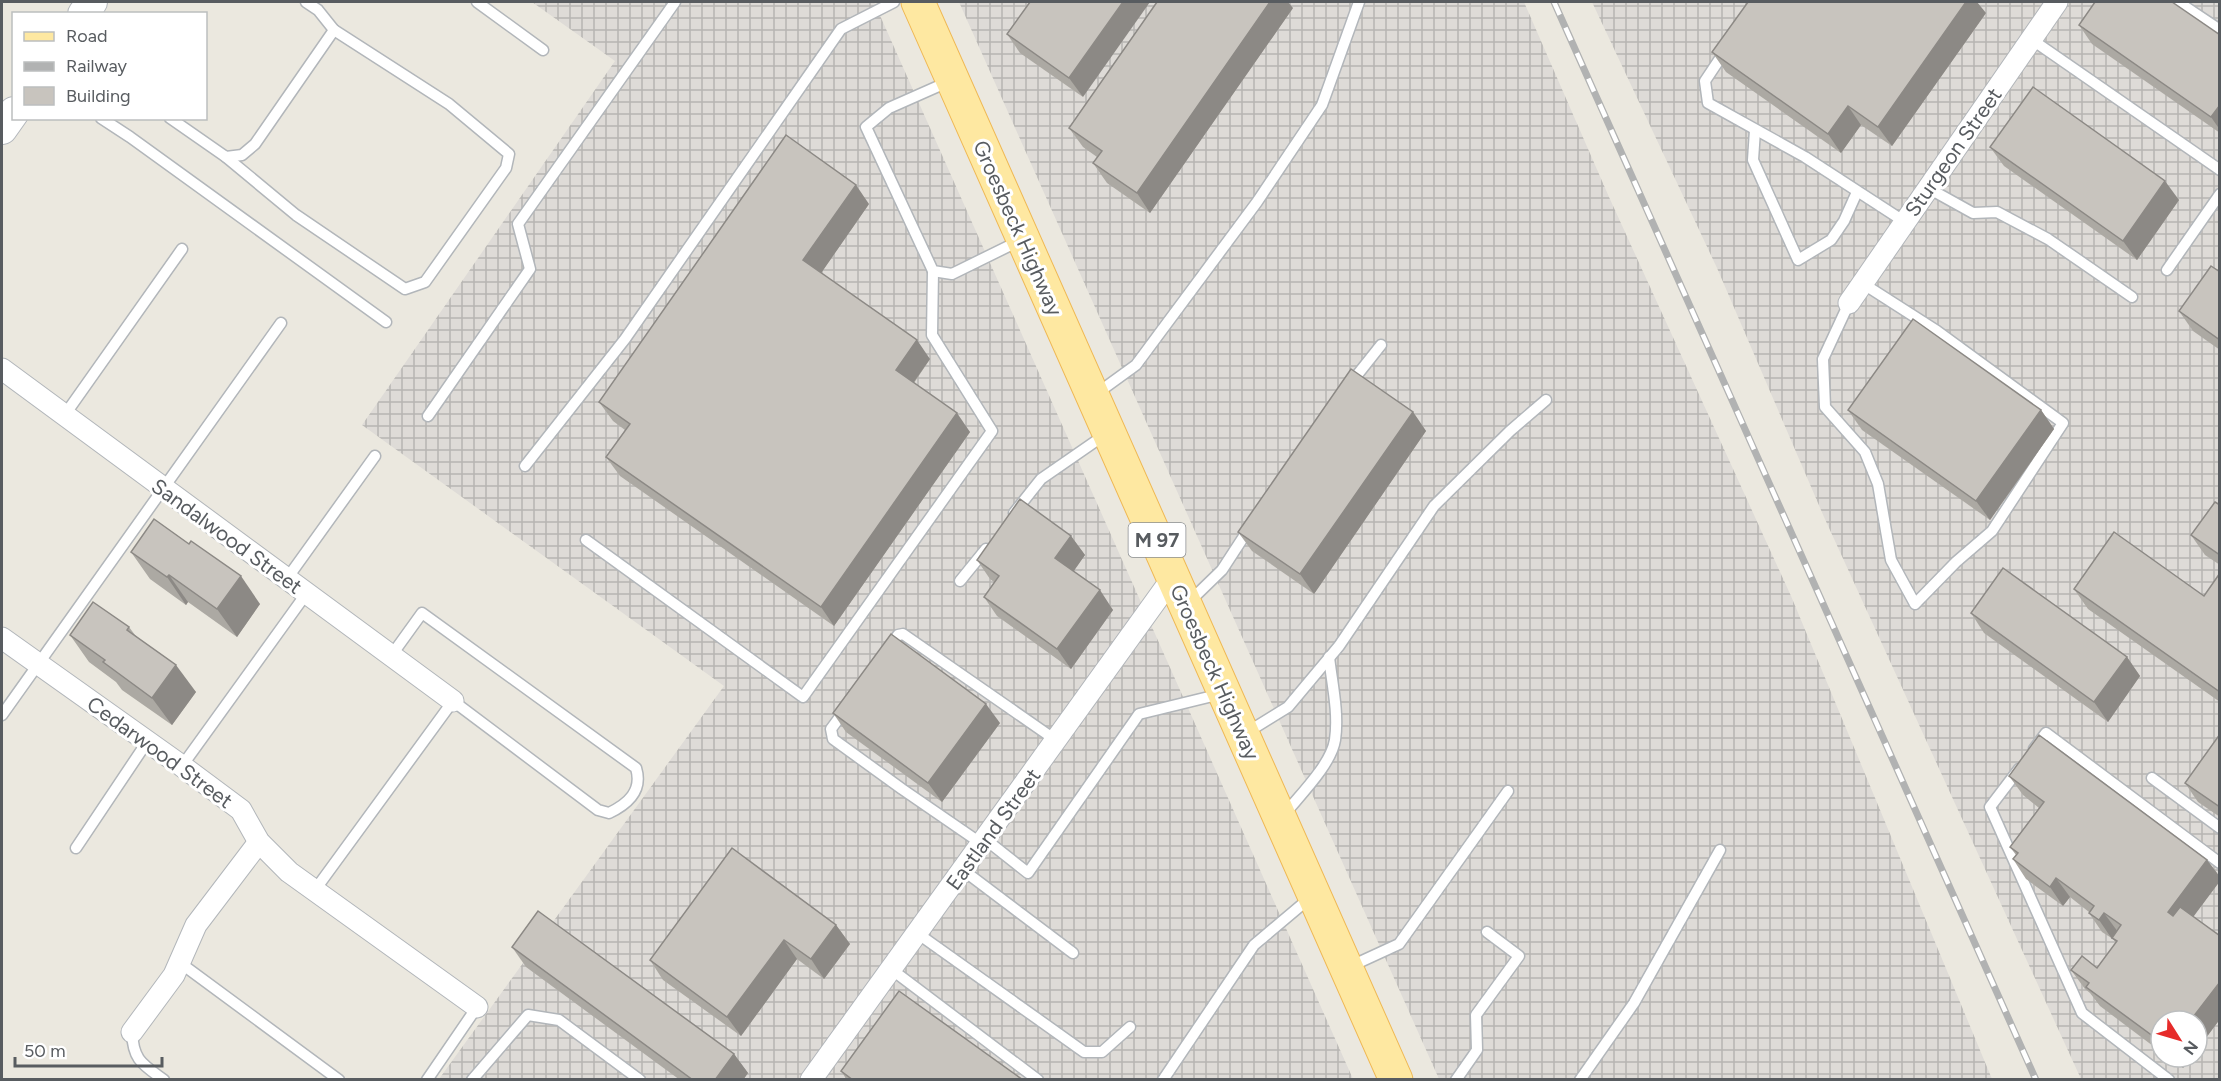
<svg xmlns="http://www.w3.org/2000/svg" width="2221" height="1081" font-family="Figtree,sans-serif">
	<defs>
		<pattern id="industrial-grid" width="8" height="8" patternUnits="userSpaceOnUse" patternTransform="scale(1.5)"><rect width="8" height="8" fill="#dedbd7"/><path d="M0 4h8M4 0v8" fill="none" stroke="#b7b5b2"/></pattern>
	</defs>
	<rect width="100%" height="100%" fill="#ebe8df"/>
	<g fill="url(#industrial-grid)" fill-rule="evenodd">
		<path d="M532 2H874L1353 1079H439L724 686 362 425 615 61Z"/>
		<path d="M959 2H1524L1609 197 1791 596 1992 1079H1439Z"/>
		<path d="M1592 2H2219V1079H2081L1824 517 1717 268ZM2161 1021H2197V1057H2161Z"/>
	</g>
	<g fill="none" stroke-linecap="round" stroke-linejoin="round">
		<g stroke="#b2b6ba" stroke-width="13">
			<g id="service">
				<path d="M477 2 543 50"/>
				<path d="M2178 2 2220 30"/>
				<path d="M2031 39 2220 170"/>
				<path d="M1725 51 1705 81 1708 103 1805 157 1905 222"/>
				<path d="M950 81 889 108 866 127 933 271 952 274 1021 240"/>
				<path d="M101 118 130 137 386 322"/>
				<path d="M170 118 226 157 242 155 255 144 334 30 318 10 306 2"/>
				<path d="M1755 130 1753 160 1798 260 1831 240 1844 221 1857 192"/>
				<path d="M226 157 296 215 405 289 425 282 506 168 509 154 449 104 334 30"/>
				<path d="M1928 188 1973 213 1997 212 2048 239 2132 297"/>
				<path d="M2167 270 2220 194"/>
				<path d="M1849 303 1823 359 1825 407 1865 452 1878 484 1891 560 1915 604 1956 562 1992 531 2063 423 1937 331 1862 283"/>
				<path d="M1350 384 1381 345"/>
				<path d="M1096 394 1136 365 1257 202 1322 105 1359 2"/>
				<path d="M64 416 182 249"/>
				<path d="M428 416 530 269 518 224 675 2"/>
				<path d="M525 466 625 339 841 29 894 2"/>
				<path d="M1014 513 1041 479 1106 434"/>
				<path d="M586 540 803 697 992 431 932 335 933 271"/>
				<path d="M286 580 375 456"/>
				<path d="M960 581 986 549"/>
				<path d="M1188 603 1222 570 1250 527"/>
				<path d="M889 648 898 635 903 634 1057 741"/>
				<path d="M845 710 831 729 833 739 902 789 982 844"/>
				<path d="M2 715 281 323"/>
				<path d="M1246 733 1288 707 1339 646 1434 506 1510 431 1546 400"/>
				<path d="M2034 749 2046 733 2220 863"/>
				<path d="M182 766 306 594"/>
				<path d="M2019 769 1990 807 2082 1013 2169 1080"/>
				<path d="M2152 778 2220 828"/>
				<path d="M1283 816C1299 796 1331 765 1335 740 1339 713 1332 683 1329 657"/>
				<path d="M985 839 1028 873 1139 714 1221 694"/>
				<path d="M76 848 147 742"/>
				<path d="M963 870 1073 953"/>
				<path d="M315 890 453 701 598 810 609 813C628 804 643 791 636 768L422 613 391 656"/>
				<path d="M917 933 1084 1052H1102L1130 1027"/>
				<path d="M179 962 339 1080"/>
				<path d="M1349 967 1399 944 1508 791"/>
				<path d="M891 969 1038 1080"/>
				<path d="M132 1032C133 1060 142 1064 164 1080"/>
				<path d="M427 1080 477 1007"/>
				<path d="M472 1080 528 1015 559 1020 640 1080"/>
				<path d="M1163 1080 1254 945 1311 897"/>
				<path d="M1456 1080 1477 1050 1476 1015 1519 956 1487 932"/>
				<path d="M1580 1080 1634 1003 1720 850"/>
			</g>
		</g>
		<g stroke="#b2b6ba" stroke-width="23">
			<g id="minor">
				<path d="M1849 303 2057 2"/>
				<path d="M2 369 453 701"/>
				<path d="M2 638 182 766 241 810 259 842 289 872 477 1007"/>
				<path d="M132 1032 174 975 196 925 259 842"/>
				<path d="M811 1080 1173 577"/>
			</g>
		</g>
		<g stroke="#b3b7bc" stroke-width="32">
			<g id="secondary">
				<path d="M83 14 92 2"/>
				<path d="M2 129 14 112"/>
			</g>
		</g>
		<g stroke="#efb854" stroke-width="35">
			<path id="primary" d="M918 2 1396 1080"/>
		</g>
		<use href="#service" stroke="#fff" stroke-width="10"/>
		<use href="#minor" stroke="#fff" stroke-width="21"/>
		<use href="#secondary" stroke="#fff" stroke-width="30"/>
		<use href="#primary" stroke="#fee8a1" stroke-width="33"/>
		<g stroke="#b1b2b2" stroke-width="7">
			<path id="rail" d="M1554 2 2036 1080"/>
		</g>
		<use href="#rail" stroke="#fff" stroke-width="4.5" stroke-dasharray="14" stroke-linecap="butt"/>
	</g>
	<g fill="#aca9a3">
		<path d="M1030 2 1083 97 1020 53 1007 34Z"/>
		<path d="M1293 8 1150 213 1107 183 1093 163 1097 157 1083 147 1069 128Z"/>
		<path d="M1986 13 1892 146 1861 125 1841 153 1726 72 1712 52Z"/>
		<path d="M2079 25 2220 35V133L2092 44Z"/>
		<path d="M1990 147 2179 200 2137 260 2004 166Z"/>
		<path d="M869 204 821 273 930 359 914 383 970 432 834 626 620 476 606 457 625 430 613 421 599 402Z"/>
		<path d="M2220 272V350L2193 331 2179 311Z"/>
		<path d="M1848 410H2041L2054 429 1990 520 1862 430Z"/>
		<path d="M1413 412 1426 431 1314 594 1252 551 1238 532Z"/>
		<path d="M2220 505V565L2205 555 2191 535Z"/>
		<path d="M1071 536 1085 555 1073 571 1113 610 1071 669 997 616 984 597 994 582 990 579 977 560Z"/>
		<path d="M131 552 260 604 237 637 188 602 186 605 150 579Z"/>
		<path d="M2220 573V702L2088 609 2074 589 2204 596Z"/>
		<path d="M1971 613 2127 657 2140 676 2108 722 1984 633Z"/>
		<path d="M129 627 135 635 196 692 172 725 122 690 116 682 89 662 70 635Z"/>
		<path d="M833 713 1000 723 942 802 846 732Z"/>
		<path d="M2220 734V817L2198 802 2185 783Z"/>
		<path d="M2009 776 2207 860 2220 877V881L2193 916 2220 936V1019L2197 1050V1021H2161V1052L2100 1006 2090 993 2085 989 2071 970 2097 968 2116 943 2113 939 2102 932 2089 913V912L2070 897 2063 906 2026 879 2013 859 2016 855 2010 847 2039 808 2023 795Z"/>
		<path d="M836 925 850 944 824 979 797 959 741 1036 663 980 650 960Z"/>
		<path d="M512 947 734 1054 748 1073 743 1080H680L526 967Z"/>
		<path d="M2168 1057H2191L2183 1068Z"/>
		<path d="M841 1071 1023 1080H847Z"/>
	</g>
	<g fill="#8c8985">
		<path d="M1123 2H1150L1083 97 1069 78Z"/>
		<path d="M1270 2H1288L1293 8 1150 213 1137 193Z"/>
		<path d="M1966 2H1977L1986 13 1892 146 1878 127Z"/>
		<path d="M2220 105V130L2211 117Z"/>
		<path d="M1848 106 1861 125 1841 153 1828 134Z"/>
		<path d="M2165 181 2179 200 2137 260 2123 241Z"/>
		<path d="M856 185 869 204 817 279 803 260Z"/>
		<path d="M917 340 930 359 909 389 896 370Z"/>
		<path d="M2041 410 2054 429 1990 520 1976 501Z"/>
		<path d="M1413 412 1426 431 1314 594 1300 574Z"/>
		<path d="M957 413 970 432 834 626 821 607Z"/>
		<path d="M1071 536 1085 555 1069 578 1055 558Z"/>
		<path d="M169 575 188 602 186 605 167 577Z"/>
		<path d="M241 576 260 604 237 637 217 609Z"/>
		<path d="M1100 590 1113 610 1071 669 1057 649Z"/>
		<path d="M2127 657 2140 676 2108 722 2094 702Z"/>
		<path d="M176 665 196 692 172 725 152 698Z"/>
		<path d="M986 704 1000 723 942 802 928 783Z"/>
		<path d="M2207 860 2220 877V881L2182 932 2168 912Z"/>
		<path d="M2056 878 2070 897 2063 906 2050 887Z"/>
		<path d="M2104 913 2118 932 2112 939 2099 920Z"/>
		<path d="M836 925 850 944 824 979 811 959Z"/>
		<path d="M784 940 797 959 741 1036 727 1017Z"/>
		<path d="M2220 982V1019L2197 1050V1021H2190Z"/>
		<path d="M734 1054 748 1073 743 1080H715Z"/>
		<path d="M2175 1057H2191L2183 1068Z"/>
	</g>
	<g fill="#c8c4be" stroke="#8c8985" stroke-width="1.5">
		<path d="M1030 2H1123L1069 78 1007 34Z"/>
		<path d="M1157 2H1270L1137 193 1093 163 1102 151 1069 128Z"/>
		<path d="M1748 2H1966L1878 127 1848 106 1828 134 1712 52Z"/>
		<path d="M2095 2H2172L2220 35V105L2211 117 2079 25Z"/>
		<path d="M2033 87 2165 181 2123 241 1990 147Z"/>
		<path d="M786 135 856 185 803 260 917 340 896 370 957 413 821 607 606 457 630 424 599 402Z"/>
		<path d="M2211 266 2220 272V340L2179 311Z"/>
		<path d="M1913 319 2041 410 1976 501 1848 410Z"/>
		<path d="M1351 369 1413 412 1300 574 1238 532Z"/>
		<path d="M1020 499 1071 536 1055 558 1100 590 1057 649 984 597 999 576 977 560Z"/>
		<path d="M2215 502 2220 505V555L2191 535Z"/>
		<path d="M154 519 189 544 191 541 241 576 217 609 169 575 167 577 131 552Z"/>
		<path d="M2114 532 2204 596 2220 573V692L2074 589Z"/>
		<path d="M2003 568 2127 657 2094 702 1971 613Z"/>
		<path d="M93 602 129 627 127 630 176 665 152 698 103 662 105 660 70 635Z"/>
		<path d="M891 634 986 704 928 783 833 713Z"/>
		<path d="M2220 734V807L2185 783Z"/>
		<path d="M2039 735 2207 860 2168 912 2173 916 2180 907 2220 936V982L2190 1021H2161V1042L2086 987 2089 983 2071 970 2082 956 2097 968 2117 941 2112 938 2121 925 2104 913 2099 920 2089 913 2094 906 2056 878 2050 887 2013 859 2018 853 2010 847 2044 802 2009 776Z"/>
		<path d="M732 848 836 925 811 959 784 940 727 1017 650 960Z"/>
		<path d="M538 911 734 1054 715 1080H693L512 947Z"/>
		<path d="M899 991 1023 1080H853L841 1071Z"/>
	</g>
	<g text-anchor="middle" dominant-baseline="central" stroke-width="6" stroke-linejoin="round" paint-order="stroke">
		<rect fill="#fff" stroke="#8a8d90" stroke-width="1.5" x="1128.5" y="523" width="57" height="34" rx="4.5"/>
		<g font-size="20" font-weight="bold" fill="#585c60">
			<text x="1157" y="540">M 97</text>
		</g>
		<g font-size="21" fill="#585c60" stroke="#fff">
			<text transform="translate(1953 152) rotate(-55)">Sturgeon Street</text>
			<text transform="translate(1018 228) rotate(66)">Groesbeck Highway</text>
			<text transform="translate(227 536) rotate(36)">Sandalwood Street</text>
			<text transform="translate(1215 672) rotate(66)">Groesbeck Highway</text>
			<text transform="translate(160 752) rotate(36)">Cedarwood Street</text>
			<text transform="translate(993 829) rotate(-54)">Eastland Street</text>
		</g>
	</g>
	<rect width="2221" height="1081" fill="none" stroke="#585c60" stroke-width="6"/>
	<rect x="12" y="12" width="195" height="108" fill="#ffffff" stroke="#bcbebf" stroke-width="1.5"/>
	<rect x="24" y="32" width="30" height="9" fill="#fee8a1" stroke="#bcbebf" stroke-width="1.5"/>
	<text x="66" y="42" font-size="18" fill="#585c60">Road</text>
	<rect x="24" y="62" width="30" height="9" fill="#b1b2b2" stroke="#bcbebf" stroke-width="1.5"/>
	<text x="66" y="72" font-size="18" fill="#585c60">Railway</text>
	<rect x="24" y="87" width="30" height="18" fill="#c8c4be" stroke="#bcbebf" stroke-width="1.5"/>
	<text x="66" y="102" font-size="18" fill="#585c60">Building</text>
	<g transform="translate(2179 1039) rotate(127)"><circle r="28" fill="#ffffff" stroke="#bcbebf" stroke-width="1.5"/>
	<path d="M0-4.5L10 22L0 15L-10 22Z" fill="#e62b2a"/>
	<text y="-9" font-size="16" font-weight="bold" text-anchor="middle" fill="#585c60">N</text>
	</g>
	<path d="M15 1057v9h147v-9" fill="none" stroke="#585c60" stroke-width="3"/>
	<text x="24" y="1057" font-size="18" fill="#585c60" stroke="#ffffff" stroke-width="4.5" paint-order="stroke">50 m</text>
</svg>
